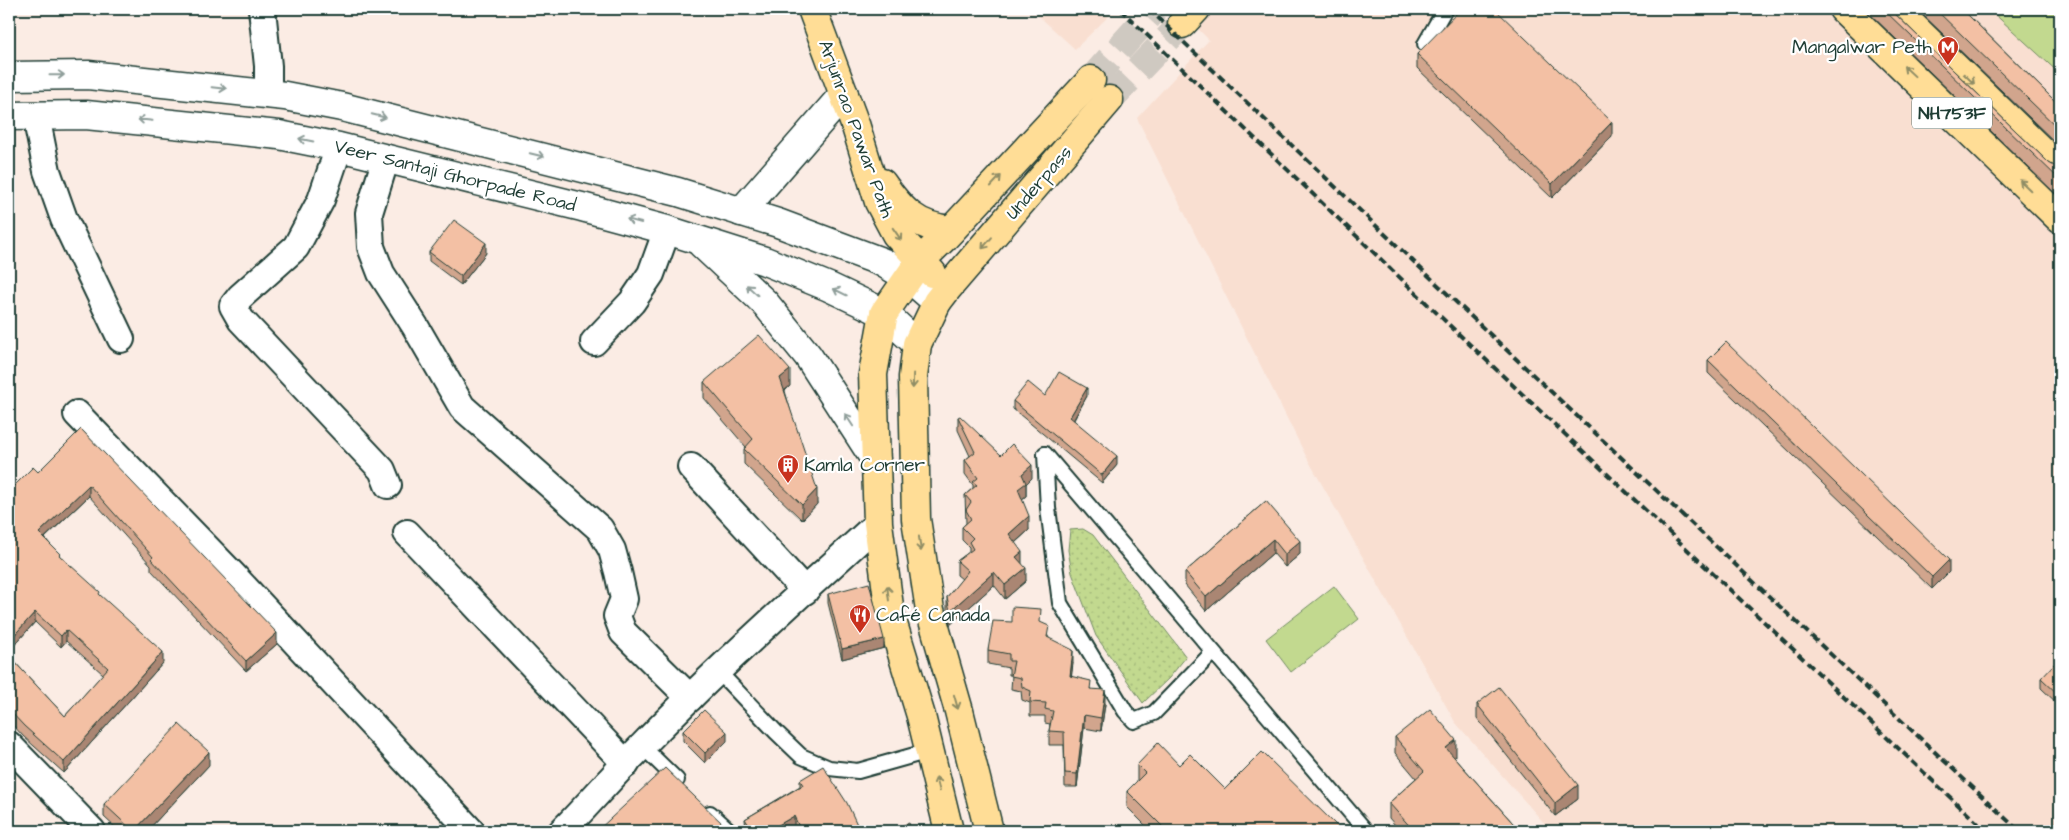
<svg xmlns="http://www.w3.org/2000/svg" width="2069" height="840" font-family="'Architects Daughter',sans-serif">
	<defs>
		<pattern id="grass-dots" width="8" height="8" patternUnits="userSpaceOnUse" patternTransform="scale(1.25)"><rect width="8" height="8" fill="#c2d98f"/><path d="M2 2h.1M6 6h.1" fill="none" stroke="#a6bb7c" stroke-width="1.8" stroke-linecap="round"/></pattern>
	</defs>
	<rect width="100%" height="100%" fill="#fbece4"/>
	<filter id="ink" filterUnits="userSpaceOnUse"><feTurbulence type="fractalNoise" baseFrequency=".02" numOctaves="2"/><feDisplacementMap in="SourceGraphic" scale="10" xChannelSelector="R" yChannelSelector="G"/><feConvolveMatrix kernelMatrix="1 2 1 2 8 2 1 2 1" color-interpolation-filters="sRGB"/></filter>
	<g filter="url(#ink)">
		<g fill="#f9dfd1">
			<path d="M1031 9H1116L1075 49Z"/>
			<path d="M1178 9H2060V831H1551L1455 722 1306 456 1137 118 1209 40Z"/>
		</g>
		<path fill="url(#grass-dots)" stroke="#708b62" d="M1083 529 1093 535 1186 657 1169 678 1143 703 1096 636 1072 573 1068 550 1070 530Z"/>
		<g fill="#c2d98f" stroke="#708b62">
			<path d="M1989 9H2060V74Z"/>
			<path d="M1334 586 1359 619 1291 672 1266 639Z"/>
		</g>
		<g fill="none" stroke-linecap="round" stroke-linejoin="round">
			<g stroke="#cfc9c1" stroke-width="28" stroke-dasharray="28 14" stroke-linecap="butt">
				<path d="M1091 80 1155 9"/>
				<path d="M1109 100 1182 24"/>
			</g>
			<g stroke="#1f3d34" stroke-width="18">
				<g id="service">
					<path d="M1425 44 1445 9"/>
					<path d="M1045 454 1366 831"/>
					<path d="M1045 454 1048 508 1060 603 1125 711 1134 721 1154 713 1213 652"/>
					<path d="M718 671 776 732 801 756 829 768 858 771 929 751"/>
					<path d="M642 746 677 780"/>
					<path d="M710 813 730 831"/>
				</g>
			</g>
			<g stroke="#1f3d34" stroke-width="30">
				<g id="minor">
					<path d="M262 9 268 66V94"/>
					<path d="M36 116 47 171 64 219 121 339"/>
					<path d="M339 147 321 200 296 247 240 297 233 306 241 320 382 470 388 485"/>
					<path d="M386 158 369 213 371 247 381 273 415 326 462 407 600 529 612 550 618 572 624 599 617 616 623 632 690 698"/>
					<path d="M594 342 632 302 651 274 667 230"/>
					<path d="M77 414 233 575 471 831"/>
					<path d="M691 467 805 591"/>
					<path d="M407 533 626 764"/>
					<path d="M9 745 92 831"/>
					<path d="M562 831C590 803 615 773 643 745 718 667 799 596 878 523"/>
				</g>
			</g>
			<g stroke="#1f3d34" stroke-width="31">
				<g id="secondary">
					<path d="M9 76 88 75 285 96 342 107 678 192 778 223 882 262 908 277 937 302"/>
					<path d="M9 116 86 115 279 135 339 147 582 207 667 230 765 261 829 287 884 313 917 344"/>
					<path d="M741 212 844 94"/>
					<path d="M702 244 765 303 808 356 876 461"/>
				</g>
			</g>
			<g stroke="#1f3d34" stroke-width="31">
				<g id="primary">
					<path d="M812 9 856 127 879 202 896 234 932 273"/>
					<path d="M1182 24 1196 9"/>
					<path d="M882 183C901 210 916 227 951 230"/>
					<path d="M949 831 921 716 890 614 878 523 873 374 884 313 920 261 945 237 1091 80"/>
					<path d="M989 831 959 711 930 610 916 519 913 377 917 344 937 302 947 289 1109 100"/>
				</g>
			</g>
			<g stroke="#1f3d34" stroke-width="31">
				<g id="trunk">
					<path d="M1843 9 2060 219"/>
					<path d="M1895 9 2060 169"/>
				</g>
			</g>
			<use href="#service" stroke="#fff" stroke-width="14"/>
			<use href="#minor" stroke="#fff" stroke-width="26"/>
			<use href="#secondary" stroke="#fff" stroke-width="28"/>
			<use href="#primary" stroke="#ffdd96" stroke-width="28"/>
			<use href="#trunk" stroke="#ffdd96" stroke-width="28"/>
			<g stroke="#1f3d34" stroke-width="4" stroke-dasharray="8 4" stroke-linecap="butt">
				<path d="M1120 9 1466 341 1986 831"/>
				<path d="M1149 9 1479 324 2019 831"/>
			</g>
		</g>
		<g fill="#d1a58d" stroke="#1f3d34">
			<path d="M1865 9H1890L2049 163 2056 167H2060V198Z"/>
			<path d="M1917 9H1962L2060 106V147Z"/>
			<path d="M1417 54 1612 136 1552 198 1417 68Z"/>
			<path d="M429 252 486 253 461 285 429 261Z"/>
			<path d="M1708 360 1949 572 1932 589 1708 373Z"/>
			<path d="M704 382 790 386 785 391 817 504 802 520 744 464V449L746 447 704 398Z"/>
			<path d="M1045 396H1087L1074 420 1117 465 1102 483 1013 409V401Z"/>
			<path d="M958 417 1001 455 1032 478 1026 484V496L1022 499 1029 530 1015 543 1026 581 1005 599 994 585 950 625 947 611V597L962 579 957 575V561L969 552V547L962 540V527L966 523 965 495 973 488V485L965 474V460L970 456 958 430Z"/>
			<path d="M81 429 277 644 246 671 151 570V565L89 496 45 538 60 556 100 595 163 663 64 773 24 737 9 721V656L65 716 103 674 66 641 61 647 35 622 9 651V491L38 472Z"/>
			<path d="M1266 501 1300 554 1285 567 1273 553 1206 611 1185 585V572Z"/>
			<path d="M828 594 884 648 842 659 828 603Z"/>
			<path d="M1041 623 1049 638 1073 663 1071 676 1091 689 1105 704 1101 731 1084 728 1077 787H1065L1064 745H1049V731L1050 724 1045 723V716H1030V703L1022 700 1021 691 1011 689 1012 675H1009V668L988 664V650Z"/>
			<path d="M2060 669V706L2041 688V678Z"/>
			<path d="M1477 704 1578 799 1555 816 1477 718Z"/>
			<path d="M683 731 727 741 705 763 683 741Z"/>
			<path d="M1395 737 1456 756 1454 757 1520 831H1400L1389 818V803L1416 778 1395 753Z"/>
			<path d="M209 765 147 831H119L104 817V804Z"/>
			<path d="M1137 765H1179L1225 789 1339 831H1151L1127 807V791L1137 781Z"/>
			<path d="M800 780 860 831H796L794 826 786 831H746L745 819 800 786Z"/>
		</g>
		<g fill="#aa8673" stroke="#1f3d34">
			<path d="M1612 122V136L1552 198V184Z"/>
			<path d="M486 243V253L461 285V276Z"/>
			<path d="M790 370V386L780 394V378Z"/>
			<path d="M1087 388V396L1070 426V417Z"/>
			<path d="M1117 456V465L1102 483V475Z"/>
			<path d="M1032 465V478L1026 484V496L1018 502V489L1022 474Z"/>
			<path d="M89 485V496L39 543V533Z"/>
			<path d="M817 489V504L802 520V505Z"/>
			<path d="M1029 516V530L1009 548V534Z"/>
			<path d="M1273 539V553L1206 611V597Z"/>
			<path d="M1300 541V554L1285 567V554Z"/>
			<path d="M1022 552V566L1016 557Z"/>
			<path d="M1949 560V572L1932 589V577Z"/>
			<path d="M1026 568V581L1005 599V585Z"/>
			<path d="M994 572V585L950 625V611Z"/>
			<path d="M35 612V622L9 651V641Z"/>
			<path d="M66 630V641L61 647V636Z"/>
			<path d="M277 633V644L246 671V661Z"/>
			<path d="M884 639V648L842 659V649Z"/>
			<path d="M1073 650V663L1070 690V676Z"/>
			<path d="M163 652V663L64 773V762Z"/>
			<path d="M1105 690V704L1101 731V718Z"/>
			<path d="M1084 715V728L1077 787V774Z"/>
			<path d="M727 732V741L705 763V753Z"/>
			<path d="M1456 740V756L1446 764V748Z"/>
			<path d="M209 752V765L147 831H134Z"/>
			<path d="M1578 785V799L1555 816V803Z"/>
			<path d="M794 816V826L786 831H768Z"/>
			<path d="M724 825V831H717Z"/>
		</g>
		<g fill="#f3c0a4" stroke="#1f3d34">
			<path d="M1461 9H1495L1612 122 1552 184 1417 54Z"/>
			<path d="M1883 9H1890L2049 163 2056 167H2060V180Z"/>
			<path d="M1935 9H1962L2060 106V130Z"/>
			<path d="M454 220 486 243 461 276 429 252Z"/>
			<path d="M759 335 790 370 780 378 817 489 802 505 744 449 753 439 704 382Z"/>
			<path d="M1726 342 1949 560 1932 577 1708 360Z"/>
			<path d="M1059 372 1087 388 1070 417 1117 456 1102 475 1013 401 1028 382 1045 396Z"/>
			<path d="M960 416 1001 455 1012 444 1032 465 1022 474 1026 483 1018 489 1029 516 1009 534 1022 552 1016 557 1026 568 1005 585 994 572 950 611 947 597 968 571 957 561 973 549 969 542 973 538 962 527 971 519 966 510 971 502 965 495 977 485 973 482 978 478 965 460 975 452 958 417Z"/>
			<path d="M81 429 277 633 246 661 151 559 153 557 89 485 39 533 60 554 59 555 100 592 99 594 163 652 64 762 24 726 9 710V656L65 716 108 668 66 630 61 636 35 612 9 641V499L12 495 9 491 33 467 38 472Z"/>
			<path d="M1266 501 1300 541 1285 554 1273 539 1206 597 1185 572Z"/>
			<path d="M869 583 884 639 842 649 828 594Z"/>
			<path d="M1012 607 1041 609 1040 622 1049 626 1047 637 1073 650 1070 676 1091 681 1090 689 1105 690 1101 718 1084 715 1077 774 1065 773 1064 732 1049 731 1053 711 1045 709 1046 703 1030 702 1031 691 1022 687 1021 678 1011 676 1014 661H1009V654L988 650 993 621 1012 622Z"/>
			<path d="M2054 664 2060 669V696L2041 678Z"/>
			<path d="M1499 687 1578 785 1555 803 1477 704Z"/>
			<path d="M1430 709 1456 740 1446 748 1520 831H1414L1389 803 1424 771 1395 737Z"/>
			<path d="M704 710 727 732 705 753 683 731Z"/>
			<path d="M179 724 209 752 134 831H133L104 804Z"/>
			<path d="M1158 743 1179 765 1190 754 1225 789 1262 752 1339 828 1336 831H1167L1127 791 1145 773 1137 765Z"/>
			<path d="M823 766 847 803 860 831H801L794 816 768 831H753L745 819 803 785 800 780Z"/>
			<path d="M665 768 724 825 717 831H597Z"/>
			<path d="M909 823 912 831H888Z"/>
		</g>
		<defs><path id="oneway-shaft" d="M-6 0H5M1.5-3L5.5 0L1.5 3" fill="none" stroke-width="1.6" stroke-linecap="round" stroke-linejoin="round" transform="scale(1.25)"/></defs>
		<g stroke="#8f8d65">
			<use href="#oneway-shaft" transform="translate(1909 71) rotate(-137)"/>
			<use href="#oneway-shaft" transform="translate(1969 79) rotate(44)"/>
			<use href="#oneway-shaft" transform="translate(996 181) rotate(-47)"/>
			<use href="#oneway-shaft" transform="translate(2025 185) rotate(-136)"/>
			<use href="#oneway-shaft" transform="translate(897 234) rotate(55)"/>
			<use href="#oneway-shaft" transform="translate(987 243) rotate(131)"/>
			<use href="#oneway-shaft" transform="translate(913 381) rotate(91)"/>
			<use href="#oneway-shaft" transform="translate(920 544) rotate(82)"/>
			<use href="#oneway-shaft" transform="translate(888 593) rotate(-97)"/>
			<use href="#oneway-shaft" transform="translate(956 702) rotate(74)"/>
			<use href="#oneway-shaft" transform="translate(938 784) rotate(-104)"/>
		</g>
		<g stroke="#8f9e9a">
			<use href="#oneway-shaft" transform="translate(57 75) rotate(-1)"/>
			<use href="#oneway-shaft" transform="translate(219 88) rotate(6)"/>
			<use href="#oneway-shaft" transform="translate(379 116) rotate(14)"/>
			<use href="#oneway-shaft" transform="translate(145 120) rotate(-174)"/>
			<use href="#oneway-shaft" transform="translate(306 140) rotate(-169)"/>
			<use href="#oneway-shaft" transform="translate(537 155) rotate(14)"/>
			<use href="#oneway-shaft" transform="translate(634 221) rotate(-165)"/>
			<use href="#oneway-shaft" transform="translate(752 290) rotate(-137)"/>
			<use href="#oneway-shaft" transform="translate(840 292) rotate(-154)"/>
			<use href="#oneway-shaft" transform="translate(849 420) rotate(-123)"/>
		</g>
	</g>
	<defs>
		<g id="metro-pin" transform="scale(1.125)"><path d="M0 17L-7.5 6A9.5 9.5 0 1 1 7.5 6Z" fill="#c8321e" stroke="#fff"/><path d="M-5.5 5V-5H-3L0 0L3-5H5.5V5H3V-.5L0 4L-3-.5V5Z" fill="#fff"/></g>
		<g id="building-pin" transform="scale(1.125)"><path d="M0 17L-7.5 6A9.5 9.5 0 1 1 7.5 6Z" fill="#c8321e" stroke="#fff"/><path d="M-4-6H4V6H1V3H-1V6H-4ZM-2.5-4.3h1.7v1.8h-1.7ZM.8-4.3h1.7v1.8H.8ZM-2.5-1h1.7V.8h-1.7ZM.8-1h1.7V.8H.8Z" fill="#fff"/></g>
		<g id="restaurant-pin" transform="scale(1.125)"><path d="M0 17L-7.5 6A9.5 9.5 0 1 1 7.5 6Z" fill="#c8321e" stroke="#fff"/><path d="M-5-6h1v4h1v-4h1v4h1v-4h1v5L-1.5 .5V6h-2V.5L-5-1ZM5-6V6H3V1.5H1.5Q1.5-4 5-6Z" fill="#fff"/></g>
	</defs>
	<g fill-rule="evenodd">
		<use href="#metro-pin" x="1948" y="47"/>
		<use href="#building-pin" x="788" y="465"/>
		<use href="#restaurant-pin" x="860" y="615"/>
	</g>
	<g text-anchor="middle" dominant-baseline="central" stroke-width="4.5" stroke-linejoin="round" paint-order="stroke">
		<rect fill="#fff" stroke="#627771" stroke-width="1" x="1912" y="97.5" width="80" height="31" rx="4"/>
		<g font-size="18" font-weight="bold" fill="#1f3d34">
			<text x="1952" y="113">NH753F</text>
		</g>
		<g font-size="19" fill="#1f3d34" stroke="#fff" text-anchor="start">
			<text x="1932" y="47" text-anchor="end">Mangalwar Peth</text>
			<text x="804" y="465">Kamla Corner</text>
			<text x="876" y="615">Café Canada</text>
		</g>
		<g font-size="19" fill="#1f3d34" stroke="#fff">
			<text transform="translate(856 129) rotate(70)">Arjunrao Pawar Path</text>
			<text transform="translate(455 176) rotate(14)">Veer Santaji Ghorpade Road</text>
			<text transform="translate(1039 183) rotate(-49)">Underpass</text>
		</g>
	</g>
	<rect width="2069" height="840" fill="none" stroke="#fff" stroke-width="30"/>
	<rect x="15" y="15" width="2039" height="810" fill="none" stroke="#1f3d34" stroke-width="2" filter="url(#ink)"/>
</svg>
